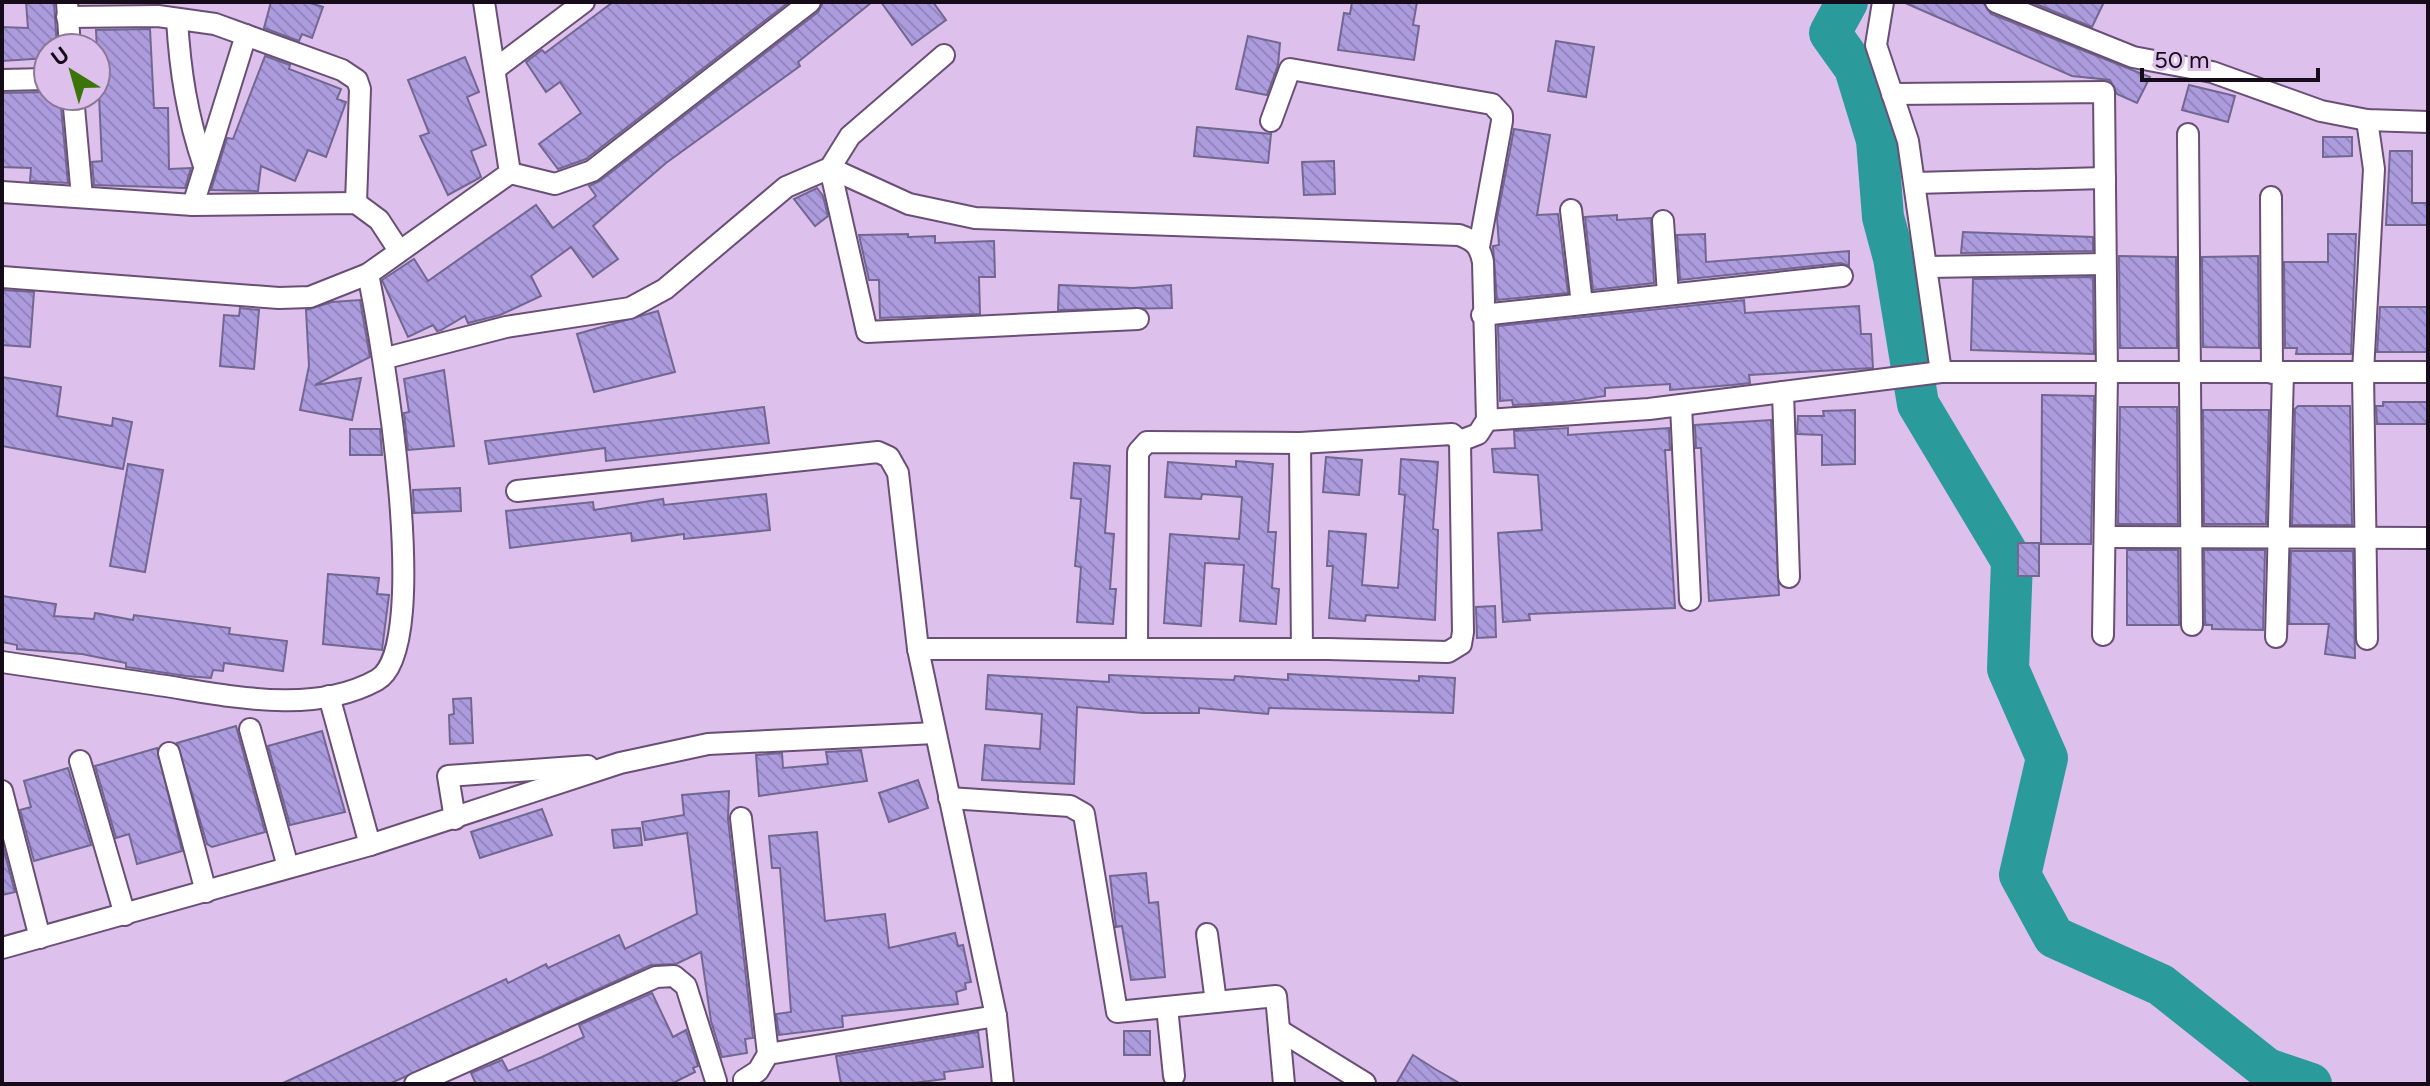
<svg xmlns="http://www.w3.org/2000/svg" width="2430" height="1086" font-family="Figtree,sans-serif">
	<defs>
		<pattern id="building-back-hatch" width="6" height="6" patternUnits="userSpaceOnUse" patternTransform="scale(2)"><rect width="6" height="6" fill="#ac9cde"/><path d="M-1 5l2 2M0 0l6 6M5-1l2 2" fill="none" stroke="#9385be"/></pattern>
	</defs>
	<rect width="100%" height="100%" fill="#ddc0eb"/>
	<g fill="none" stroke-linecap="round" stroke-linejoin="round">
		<path stroke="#2b9a9a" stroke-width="42" d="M1847 2 1830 33 1855 68 1877 140 1883 217 1894 258 1918 404 2012 561 2008 669 2047 758 2020 875 2054 937 2161 985 2267 1069 2311 1084"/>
	</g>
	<g fill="url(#building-back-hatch)" stroke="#716791" stroke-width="2">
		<path d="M26 2H54L57 48H48V58L2 61V27L28 28Z"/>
		<path d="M271 2H307L323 7 312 38 302 34 299 41 264 28Z"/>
		<path d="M613 2H789L586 159 558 169 539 144 581 113 560 82 546 92 526 62 542 50 545 53Z"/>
		<path d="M823 2H872L798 62 800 66 666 163 593 226 618 259 593 277 571 247 531 276 541 296 500 315 468 323 465 316 441 330 437 331 433 325 408 337 382 280 414 259 428 281 536 205 553 228 596 196 589 186 600 181 818 12Z"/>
		<path d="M881 2H933L946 20 912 45Z"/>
		<path d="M1352 2H1417L1413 25 1419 26 1414 60 1338 50 1344 13 1350 14Z"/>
		<path d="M1903 2H1983L1991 14 2150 77 2137 103 2117 94 2110 80 2072 76Z"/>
		<path d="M2031 2H2104L2092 27Z"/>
		<path d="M150 29 154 108H168L169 169 191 168 185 188 94 185 92 162 102 161 96 30Z"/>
		<path d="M1248 36 1280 43 1278 65 1267 95 1236 89Z"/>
		<path d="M1556 41 1594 47 1586 97 1548 91Z"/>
		<path d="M265 56 290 65 289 69 341 89 337 99 346 102 326 157 308 150 295 181 261 166 258 191 211 190 227 138 233 139Z"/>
		<path d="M465 57 479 92 467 97 486 145 471 151 481 177 448 195 420 136 429 133 408 80Z"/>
		<path d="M2189 85 2235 96 2228 122 2182 110Z"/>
		<path d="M48 92V96H60L68 183 30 181 31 168 2 167V93Z"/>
		<path d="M1197 127 1271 134 1268 163 1194 156Z"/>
		<path d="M1514 129 1550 135 1537 215 1558 214 1568 293 1497 300 1493 246 1499 245 1497 218Z"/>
		<path d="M2323 137H2352V156L2323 157Z"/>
		<path d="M2390 151H2412V203H2428V225H2386Z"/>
		<path d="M1334 161 1335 194 1304 195 1302 162Z"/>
		<path d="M817 188 823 196 828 216 815 226 794 199Z"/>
		<path d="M1617 215V220L1651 218 1654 283 1593 290 1585 217Z"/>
		<path d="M1963 232 2093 237V251L1961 253Z"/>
		<path d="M908 234V237L935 236V243L994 241 995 277H979L980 314 880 318 879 280H869L859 235Z"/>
		<path d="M1705 234 1706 262 1849 251V266L1841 263 1680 280 1677 235Z"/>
		<path d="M2328 234H2356L2351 354H2296L2297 348H2285L2284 262H2328Z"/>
		<path d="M2119 256 2176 257 2177 348H2120Z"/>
		<path d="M2258 256 2259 348 2203 347 2202 257Z"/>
		<path d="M2093 277 2094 354 1971 350 1973 279Z"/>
		<path d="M1059 285 1133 288 1171 285 1172 308 1058 310Z"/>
		<path d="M2 290 34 292 30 347 2 345Z"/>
		<path d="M360 300 370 357 315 385 361 378 352 420 300 410 309 366 306 310 332 302Z"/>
		<path d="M1744 300 1745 313 1859 306 1861 334H1871L1873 368 1749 375 1750 383 1732 385 1670 390V384L1605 388V396L1566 402 1513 405 1512 400 1500 401 1498 326Z"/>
		<path d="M2380 307H2428V352H2377Z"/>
		<path d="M240 308 259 310 254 369 220 366 224 315 239 316Z"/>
		<path d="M658 311 675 372 594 392 577 334Z"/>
		<path d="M444 370 454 446 408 450 404 413 409 412 404 379Z"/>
		<path d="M2 377 61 387 57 416 112 426 113 418 132 422 123 469 2 446Z"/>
		<path d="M2042 395 2094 396 2091 544H2041Z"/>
		<path d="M2383 402H2428V424H2377L2376 406H2383Z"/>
		<path d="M2298 406H2350L2352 525H2292L2295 409Z"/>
		<path d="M764 407 769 443 606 461 605 448 489 464 485 441Z"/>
		<path d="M2120 407H2177L2178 524H2118Z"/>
		<path d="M1855 410V464L1822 465V435L1797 434 1798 416H1824L1823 411Z"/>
		<path d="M2203 410H2269L2266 524H2204Z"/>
		<path d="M1771 420 1779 595 1709 601 1701 448H1696L1695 425Z"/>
		<path d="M1568 428V435L1669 428 1670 450H1665L1675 608 1529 614 1530 620 1503 622 1498 533 1542 530 1538 475 1494 472 1492 449 1515 448 1514 431Z"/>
		<path d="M350 429H380L382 455H350Z"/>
		<path d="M1326 457 1362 460 1359 495 1323 492Z"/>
		<path d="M1401 459 1438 462 1433 529 1438 530 1435 620 1366 615 1365 621 1329 618 1333 566H1327L1329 531 1366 534 1362 585 1398 588 1405 495 1399 494Z"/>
		<path d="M1236 461 1273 464 1268 532H1276L1272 588 1279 589 1276 624 1240 621 1244 565 1205 563 1201 626 1164 623 1170 534 1239 539 1242 497 1202 494 1201 499 1165 497 1168 462 1236 467Z"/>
		<path d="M1074 463 1110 466 1105 533 1114 534 1110 589H1116L1113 624 1077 622 1081 567 1075 566 1081 499 1071 498Z"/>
		<path d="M128 464 163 470 145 572 110 566Z"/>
		<path d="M460 488 461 511 414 513 413 490Z"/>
		<path d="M766 494 770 530 684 539V534L632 541 631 533 510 548 506 511 593 502 594 510 663 499 664 505Z"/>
		<rect x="2018" y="543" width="21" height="33"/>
		<path d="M2127 550H2178L2179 625H2127Z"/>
		<path d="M2204 550H2265L2263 630 2212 629V625H2205Z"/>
		<path d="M2291 551H2353L2355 658 2325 654 2329 624H2289Z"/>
		<path d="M328 574 379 578 377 594 389 595 382 650 323 644Z"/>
		<path d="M2 596 56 604 54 616 94 619 95 613 133 620 134 615 230 628 229 634 287 641 283 671 224 663 223 671 213 670 211 678 186 676 126 667V663L82 654 17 649V645L2 642Z"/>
		<path d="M1495 606 1496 637 1477 638 1476 607Z"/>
		<path d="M1288 674 1419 681V676L1455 678 1453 713 1269 708 1268 714 1199 708V713H1143L1077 707 1074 784 982 780 985 745 1040 749 1042 714 986 709 988 675 1109 682V675L1234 680 1235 676 1288 680Z"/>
		<path d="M471 698 473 743 450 744 449 715 454 714 453 699Z"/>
		<path d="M236 726 265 832 212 847 207 844 177 743Z"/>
		<path d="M322 731 345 812 290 825 268 746Z"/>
		<path d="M157 748 182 851 137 864 129 834 116 838 95 766Z"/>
		<path d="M861 750 867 781 759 796 756 755 782 753 783 768 828 764 826 752Z"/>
		<path d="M68 768 91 845 34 861 20 810 31 807 24 781Z"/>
		<path d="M918 780 928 808 889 822 879 793Z"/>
		<path d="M729 791 728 819 753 1038 745 1039 747 1053 722 1057 711 1021 701 952 676 964 651 965 389 1084H281L506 979 508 983 546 964 548 968 619 935 625 949 697 914 687 833 645 840 642 822 684 815 682 795Z"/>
		<path d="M542 809 552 835 480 858 471 832Z"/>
		<path d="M640 828 642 845 614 848 612 830Z"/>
		<path d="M817 832 825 921 885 914 889 948 955 933 958 946 963 945 971 982 965 983 966 989 956 992 958 1004 842 1016 843 1027 779 1035 776 1014 791 1012 780 868H772L769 836Z"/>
		<path d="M2 843 15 892 2 895Z"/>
		<path d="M1146 873 1149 903 1158 902 1165 977 1131 980 1122 926 1116 927 1110 876Z"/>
		<path d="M652 993 673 1037 686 1030 698 1066 693 1068 695 1072 671 1084H476L471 1073 502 1060 508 1071 542 1057 584 1037 579 1025Z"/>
		<rect x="1124" y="1031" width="26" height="24"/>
		<path d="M978 1032 983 1067 944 1072 945 1079 906 1084H841L836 1056Z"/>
		<path d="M1413 1055 1435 1069 1461 1084H1396Z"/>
	</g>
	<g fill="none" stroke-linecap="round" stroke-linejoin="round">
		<g stroke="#694f75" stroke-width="24">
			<g id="minor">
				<path d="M67 2 70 48"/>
				<path d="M1883 2 1876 45 1908 141 1941 372"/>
				<path d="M1996 2 2133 57 2212 72 2321 111 2367 120 2428 122"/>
				<path d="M67 17 158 16 215 24 342 70 357 80 360 89 356 203"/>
				<path d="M177 19C180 71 187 116 204 166"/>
				<path d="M495 69 584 2"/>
				<path d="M2 80 48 79"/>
				<path d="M1892 94 2104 92 2107 374 2103 635"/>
				<path d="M73 96 82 197"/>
				<path d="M1271 121 1290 69 1492 104 1502 115V121L1479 247"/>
				<path d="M2188 134 2192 625"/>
				<path d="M830 168 909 204 975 218 1459 235C1474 240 1480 246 1483 262L1487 420 1478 434 1460 441"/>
				<path d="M830 168 867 332 1138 319"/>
				<path d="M510 173 555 184 592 171 810 2"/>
				<path d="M1915 183 2105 178"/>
				<path d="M2 192 193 205 356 203 379 220 398 249"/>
				<path d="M2271 197 2272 373"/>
				<path d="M193 205 246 35"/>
				<path d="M1571 210 1582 304"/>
				<path d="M1663 221 1668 294"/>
				<path d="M1927 267 2105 264"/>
				<path d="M2 277 279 298 310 297 368 274 510 173 484 2"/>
				<path d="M1482 315 1842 276"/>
				<path d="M386 358 506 327 630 308 665 289 786 187 830 168 850 136 944 55"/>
				<path d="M1783 392 1789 577"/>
				<path d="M1681 405 1690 600"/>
				<path d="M1487 420 1649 409 1941 372H2428"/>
				<path d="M1300 443 1302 649"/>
				<path d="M517 491 878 452 889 457 898 473 918 649 996 1016 1003 1084"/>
				<path d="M2105 537 2428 538"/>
				<path d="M2276 637 2283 372"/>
				<path d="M2367 639 2363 372 2374 169 2367 120"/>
				<path d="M918 649H1328L1448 652 1461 644 1463 632 1460 441"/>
				<path d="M1137 649 1138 452 1147 442 1300 443 1452 434 1460 441"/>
				<path d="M2 662C52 669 102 677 152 684 223 694 310 717 377 680 435 648 381 336 368 274"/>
				<path d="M329 696 370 845"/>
				<path d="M250 729 288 867"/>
				<path d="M169 753 206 892"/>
				<path d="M80 761 125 915"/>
				<path d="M2 791 40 938"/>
				<path d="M949 798 1070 806 1084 814 1117 1012 1276 996 1284 1084"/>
				<path d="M741 818 768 1054 758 1071 744 1080 745 1084"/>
				<path d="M455 819 448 776 588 766"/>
				<path d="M1207 934 1216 1002"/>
				<path d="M2 948 370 845 620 763 708 744 935 733"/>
				<path d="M1167 1007 1174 1076"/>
				<path d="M1279 1030 1365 1083"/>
				<path d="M768 1054 996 1016"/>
				<path d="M415 1084 656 977 674 976 686 986 716 1081"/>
			</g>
		</g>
		<use href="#minor" stroke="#fff" stroke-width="20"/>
	</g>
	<rect width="2430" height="1086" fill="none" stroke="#150b19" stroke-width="8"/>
	<g transform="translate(72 72) rotate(323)"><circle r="38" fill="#ddc0eb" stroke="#8d7897" stroke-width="2"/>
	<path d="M0-6L14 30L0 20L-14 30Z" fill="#3b7507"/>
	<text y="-12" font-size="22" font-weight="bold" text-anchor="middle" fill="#150b19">U</text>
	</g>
	<path d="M2142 68v12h176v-12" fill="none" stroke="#150b19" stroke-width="4"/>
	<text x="2154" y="68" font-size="24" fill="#150b19" stroke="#ddc0eb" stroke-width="6" paint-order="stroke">50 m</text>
</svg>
